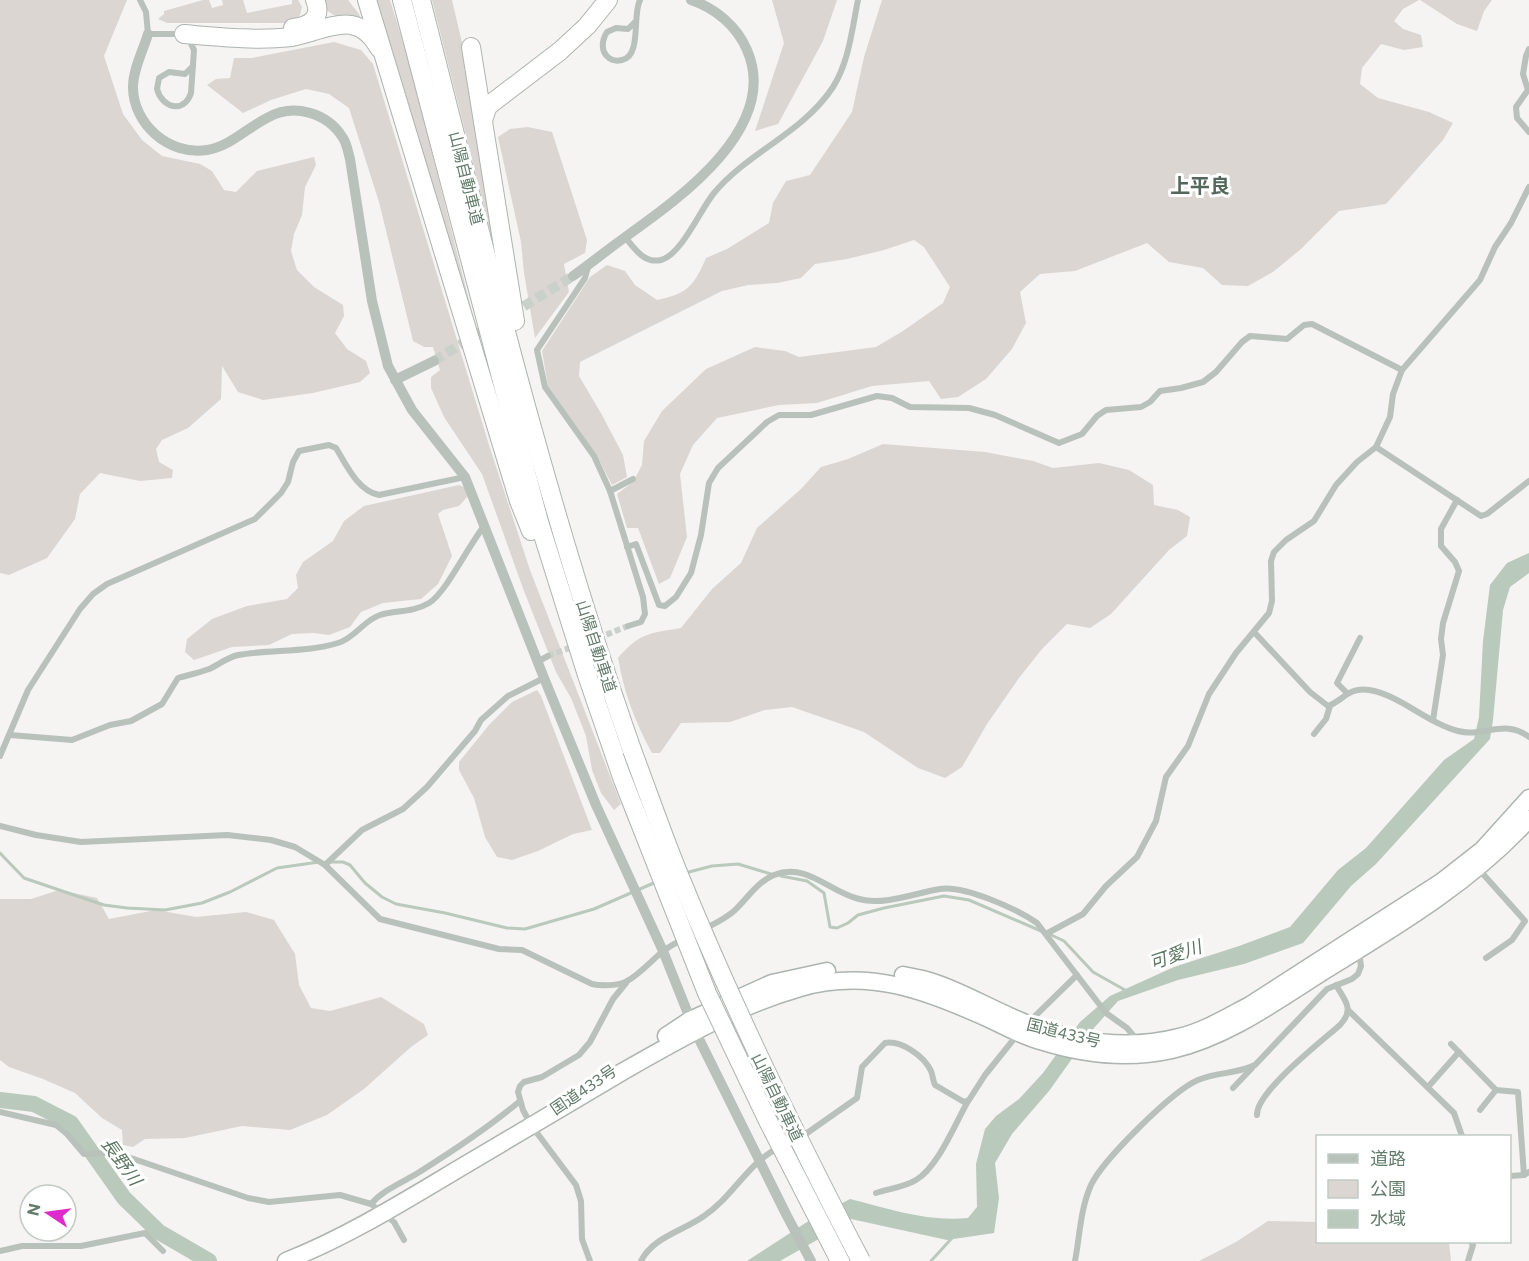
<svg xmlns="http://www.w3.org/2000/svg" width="1529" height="1261" font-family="Commissioner,'Noto Sans JP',sans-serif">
	<rect width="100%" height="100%" fill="#f6f3f3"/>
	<g fill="#dbd6d2">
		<path d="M0 0H127L104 56 123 114 142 140 162 156 200 164 212 171 224 190 236 192 257 171 314 157 316 165 305 187 302 215 294 234 291 251 297 270 314 287 343 305 344 316 335 333 347 349 366 361 370 373 360 382 313 393 263 400 238 392 222 366 221 399 188 428 162 440 156 449 159 462 173 470 172 478 140 481 100 473 80 494 75 519 47 558 9 575 0 573Z"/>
		<path d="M203 0H209L212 8 223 5 222 0H243L247 13 292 4V0H298L302 7 300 15 292 23H167L158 19 164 14V11Z"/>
		<path d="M318 0H348L359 14 362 22C343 19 329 17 318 0Z"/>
		<path d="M372 0H390L410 65 491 388Z"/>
		<path d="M432 0H452L463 47 501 274Z"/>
		<path d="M772 0H837L823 41 778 124 755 131 784 43Z"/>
		<path d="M882 0H1419L1403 9 1394 21 1403 29 1421 35 1423 47 1404 50 1381 44 1362 68 1360 84 1378 98 1429 112 1453 123 1443 140 1386 204 1339 211 1301 249 1273 272 1248 286 1222 285 1203 268 1169 262 1147 243 1075 271 1040 274 1020 292 1026 323 1012 349 986 379 958 397 941 399 929 381 872 386 817 403 779 405 717 418 693 445 680 474 687 537 670 578 659 584 638 528H627L617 494 633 482 642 465 644 441 662 411 706 369 755 347 785 351 799 357 876 347 903 331 943 303 950 287 924 247 914 240 884 250 847 259 815 264 801 278 777 283 748 285 722 291 580 362 579 376 602 415 623 455 627 477 612 485 596 454 548 386 542 351 590 277 607 265 625 271 635 285 657 300C687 294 694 286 706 258L727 249 769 223 773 203 786 181 810 175 852 112 864 57Z"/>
		<path d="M1420 0H1492L1484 11 1477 31 1457 24Z"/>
		<path d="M334 42 361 50 373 64 489 445 530 570 621 804 614 810 601 793 592 770 586 736 571 698 556 672 524 591 482 474 444 417 431 388V377L440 370 433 347H424L413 341 379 202 349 108 329 94 306 89 271 100 243 113 207 85 216 79 230 78 234 58H252Z"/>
		<path d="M528 127 552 132 587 240 585 253 564 264 569 292 535 338 524 273 521 242 498 137 510 129Z"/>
		<path d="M883 444 985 452 1033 461 1053 468 1099 463 1129 470 1153 485 1154 505 1178 510 1190 517 1187 536 1169 550 1111 614 1090 628 1067 624 1042 649 1019 678 987 724 962 767 945 778 918 768 864 732 792 707 765 710 730 722 681 723 660 753H652C635 722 624 693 618 658 639 633 650 633 681 628L712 589 741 563 757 528 801 489 821 467 848 459Z"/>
		<path d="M459 485 466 488 468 496 459 506 443 510 438 514 452 556 438 584 421 599 383 603 361 612 350 627 329 635 314 633 292 634 269 645 232 647 194 660 185 652 187 639 212 619 247 606 287 599 298 588 296 575 303 562 333 541 344 521 364 506Z"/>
		<path d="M537 690 541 696 592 830 573 834 538 851 512 860 497 857 485 837 474 798 459 770V762L489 725 512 702Z"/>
		<path d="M59 890 97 898 109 919 156 910 196 917 246 912 274 920 295 954 299 985 311 1008 330 1011 381 997 424 1024 428 1035 411 1047 364 1089 327 1115 290 1130 242 1126 185 1138 145 1139 133 1147 123 1145 122 1130 102 1118 75 1093 43 1079 9 1067 0 1060V899H31Z"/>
		<path d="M1268 1221 1317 1222 1318 1242H1449L1451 1261H1199L1236 1242Z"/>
	</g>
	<path fill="#b9c9bb" d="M1529 553V573L1510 587 1503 610 1493 720 1490 739 1376 864 1351 886 1303 943 1244 964 1178 980 1118 1001 1094 1028 1049 1091 1012 1134 995 1163 999 1198 994 1233 947 1240 851 1219 831 1229 817 1240 780 1261H747L807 1222 850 1199C889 1209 928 1222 968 1218L977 1207 976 1164 985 1129 996 1116 1019 1099 1043 1073 1080 1022 1110 996 1174 967 1239 946 1290 927 1338 870 1366 848 1444 760 1474 739 1479 717 1483 641 1490 585 1507 563Z"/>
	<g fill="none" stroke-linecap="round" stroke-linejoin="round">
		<g stroke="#b9c9bb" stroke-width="3">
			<path d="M0 853 24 878 71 894 104 905 127 908 165 910 202 903 230 892 277 868 319 862"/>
			<path d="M329 862H343L350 865 365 883 382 897 396 904 445 913 507 928 525 929 594 909 656 882"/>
			<path d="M685 873 712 866 738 864 771 874"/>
			<path d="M781 876 807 881 824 893 830 927 837 928 848 923 858 915 884 908 944 896 969 900 1041 931"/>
			<path d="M1047 933 1064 941 1093 972 1125 990"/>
			<path d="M931 1261 952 1238"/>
		</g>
		<path stroke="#b9c9bb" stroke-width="16" d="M0 1100 34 1104 71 1123 124 1198 159 1232 209 1261"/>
		<g stroke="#cad0ca" stroke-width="6" stroke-dasharray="6 3" stroke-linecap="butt">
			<path d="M598 638 628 626"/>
			<path d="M548 656 577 645"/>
		</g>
		<g stroke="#cad0ca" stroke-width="10" stroke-dasharray="10 5" stroke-linecap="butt">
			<path d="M511 314 573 276"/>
			<path d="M434 361 492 325"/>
		</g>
		<g stroke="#acb5af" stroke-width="19">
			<g id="trunk">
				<path d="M903 975C912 977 921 978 930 981 959 990 986 1006 1014 1018 1066 1041 1123 1051 1179 1037 1204 1031 1227 1017 1250 1005L1441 882 1482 850 1529 798"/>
				<path d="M666 1036 690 1020 772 983 827 971"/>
				<path d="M286 1261C349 1236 406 1200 465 1165 517 1134 570 1103 622 1072 678 1040 737 1006 800 988 869 968 927 991 989 1019 1006 1027 1022 1036 1040 1041 1084 1055 1127 1060 1172 1050 1227 1037 1274 1003 1321 973 1394 928 1471 883 1529 819"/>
			</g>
		</g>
		<g stroke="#acb5af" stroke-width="20">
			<g id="motorway">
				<path d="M367 0 519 501 531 531"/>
				<path d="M402 0 539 522 587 675 623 780"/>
				<path d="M421 0C485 252 546 505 632 750"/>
				<path d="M293 28C309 26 323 18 315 0"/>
				<path d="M184 34C219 37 256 41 292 37 309 34 335 22 351 25 364 27 373 37 379 48"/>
				<path d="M471 47 515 321"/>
				<path d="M483 120 488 106 560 51 587 26 608 0"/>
			</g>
		</g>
		<g stroke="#b8c1ba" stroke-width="6">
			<path d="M140 0 146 12 148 34H181"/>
			<path d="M635 22 628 29 616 28 607 32C602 40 600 51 609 58 613 61 618 61 622 60 642 56 632 15 640 0"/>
			<path d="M189 39 194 50 191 93C184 114 162 108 157 89L159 78 169 72 185 74 193 66"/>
			<path d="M1529 49 1526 56 1523 74 1528 90 1516 107 1517 118 1529 132"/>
			<path d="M625 237C634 248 644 264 661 260 682 254 700 210 714 193 748 152 803 133 833 87 849 62 852 29 858 0"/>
			<path d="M588 267 585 278 537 350 545 387 594 456 610 491 643 597 645 614 641 622 628 626"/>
			<path d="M1376 447 1481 516 1487 514 1529 481"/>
			<path d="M610 491 633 479"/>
			<path d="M627 547 636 544 659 605 665 606 676 597 691 573 701 535 709 483 718 468 767 422 779 415H811L877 396 892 398 910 407 969 408 995 415 1059 443 1082 434 1097 416 1106 410 1141 407 1150 402 1160 391 1181 388 1203 382 1216 372 1242 342 1250 336 1287 339 1304 325 1312 324 1402 370"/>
			<path d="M1254 632 1310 692 1328 706C1344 700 1348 687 1369 690 1398 694 1429 724 1458 731 1483 738 1505 718 1529 737"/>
			<path d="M537 662 548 656"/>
			<path d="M1347 693 1337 683 1360 638"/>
			<path d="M1433 720 1443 655 1441 639 1443 623 1459 571 1455 562 1441 546V529L1457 500"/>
			<path d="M1314 734 1326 719 1330 706"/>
			<path d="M10 735 72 740 110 725 131 721 162 704 178 678C188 675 199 673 209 669 218 665 228 657 238 655 271 649 306 653 338 643 355 638 364 620 380 615 396 610 412 613 429 603 446 593 469 544 485 525"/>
			<path d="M0 756 28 690 80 609 93 594 107 584 255 519 281 493 288 482 293 462 299 451 329 445 336 448C347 466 358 491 379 495L465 477"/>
			<path d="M0 826 36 835 81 842 227 835 271 840 295 847 325 865 380 919 499 949 522 950 592 984C601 986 619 986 627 981 640 974 651 961 662 952 683 935 713 929 734 911 747 899 757 882 774 875 807 862 829 892 859 899 884 906 915 893 940 889 964 885 1017 909 1037 923L1106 1013 1127 1028 1138 1041"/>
			<path d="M325 865 362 830 403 809 427 787 475 731 481 720 508 696 544 678"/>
			<path d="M1483 874 1525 921 1512 940 1486 958"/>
			<path d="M1046 934 1083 914 1106 886 1137 857 1156 821 1166 777 1188 746 1209 694 1236 653 1269 613 1272 601 1271 561 1274 552 1286 540 1314 521 1336 485 1357 462 1376 447 1390 417 1393 394 1402 370 1480 280 1495 247 1511 223 1529 187"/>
			<path d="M1349 1011 1454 1113 1462 1136"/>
			<path d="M1029 1022 1077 975"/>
			<path d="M1451 1044 1496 1090 1518 1092 1524 1175"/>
			<path d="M1428 1087 1459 1052"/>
			<path d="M1233 1088 1252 1068"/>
			<path d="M1480 1110 1496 1090"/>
			<path d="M0 1112 56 1125 67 1134 84 1154 108 1153 125 1156 248 1198 269 1202 340 1195 371 1204C384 1189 404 1182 421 1171 456 1149 488 1128 520 1101"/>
			<path d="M1257 1115C1256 1092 1322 1041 1340 1025 1355 1009 1345 1001 1336 985"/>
			<path d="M800 1138 857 1098 862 1067 885 1043C901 1040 924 1056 931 1071 933 1076 933 1081 935 1085L964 1102 969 1100 985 1075 1018 1034"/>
			<path d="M1510 1176 1524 1175 1529 1172"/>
			<path d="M876 1193C888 1189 905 1187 916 1180 938 1167 955 1124 968 1101"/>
			<path d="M371 1204 394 1222 404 1240"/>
			<path d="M0 1251 22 1246H81L145 1233 163 1251"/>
			<path d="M590 1261 582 1239 581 1201 576 1185 531 1125 523 1110 518 1092 520 1086 524 1082 542 1077 579 1055 590 1042 613 999 626 983"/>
			<path d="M641 1261C653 1237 683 1231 704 1216 733 1197 748 1162 780 1147"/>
			<path d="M1075 1261C1080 1235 1080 1210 1091 1185 1103 1160 1172 1091 1198 1080 1216 1072 1238 1074 1255 1065L1327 989 1352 979 1358 974 1361 966 1359 952"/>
			<path d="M1468 1261 1473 1245 1471 1242"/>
		</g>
		<g stroke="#b8c1ba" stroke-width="10">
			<path d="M148 34C143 51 133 69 133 87 133 124 169 156 207 150 229 147 247 128 267 118 293 103 327 112 343 138 347 144 348 152 350 159L372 301 388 366 412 410 465 477 544 678 596 805 663 951 695 1031 787 1216 811 1261"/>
			<path d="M573 276C590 264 607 250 624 238 677 200 781 128 747 50 737 26 715 8 691 0"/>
			<path d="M395 380 434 361"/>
		</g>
		<use href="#trunk" stroke="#fff" stroke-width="16"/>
		<use href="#motorway" stroke="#fff" stroke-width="18"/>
		<g stroke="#acb5af" stroke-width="20" stroke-linecap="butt">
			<g id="motorway-bridge">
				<path d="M632 750C647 790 661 830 677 870 731 1003 794 1133 861 1261"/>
				<path d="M623 780 707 993 768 1121 840 1261"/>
			</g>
		</g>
		<use href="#motorway-bridge" stroke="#fff" stroke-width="18"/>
	</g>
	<g text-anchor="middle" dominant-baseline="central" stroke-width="6" stroke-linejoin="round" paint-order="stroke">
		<g font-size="16" fill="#627d6a" stroke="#fff">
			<text transform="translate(467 178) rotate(76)">山陽自動車道</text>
			<text transform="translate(597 646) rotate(72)">山陽自動車道</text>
			<text transform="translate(1064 1032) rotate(14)">国道433号</text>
			<text transform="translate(583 1089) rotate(-34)">国道433号</text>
			<text transform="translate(778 1097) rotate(64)">山陽自動車道</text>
		</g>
		<g font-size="18" font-style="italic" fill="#5d7860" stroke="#fff">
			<text transform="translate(1175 954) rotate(-19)">可愛川</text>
			<text transform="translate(122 1161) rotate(54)">長野川</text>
		</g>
		<g font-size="20" font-weight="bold" fill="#53685a" stroke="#fff">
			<text x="1200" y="185">上平良</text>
		</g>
	</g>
	<rect x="1316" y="1135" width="195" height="108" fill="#ffffff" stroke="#c0cbc3" stroke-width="1.5"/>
	<rect x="1328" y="1154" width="30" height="9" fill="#b8c1ba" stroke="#c0cbc3" stroke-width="1.5"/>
	<text x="1370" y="1165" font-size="18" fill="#627d6a">道路</text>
	<rect x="1328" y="1180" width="30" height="18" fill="#dbd6d2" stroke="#c0cbc3" stroke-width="1.5"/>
	<text x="1370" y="1195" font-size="18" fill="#627d6a">公園</text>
	<rect x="1328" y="1210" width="30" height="18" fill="#b9c9bb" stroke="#c0cbc3" stroke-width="1.5"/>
	<text x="1370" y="1225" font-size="18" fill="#627d6a">水域</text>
	<g transform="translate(48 1213) rotate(283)"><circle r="28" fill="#ffffff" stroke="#c0cbc3" stroke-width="1.5"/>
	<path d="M0-4.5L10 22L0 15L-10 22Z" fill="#de2bcd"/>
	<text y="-9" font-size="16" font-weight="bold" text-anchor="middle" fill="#627d6a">N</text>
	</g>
</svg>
